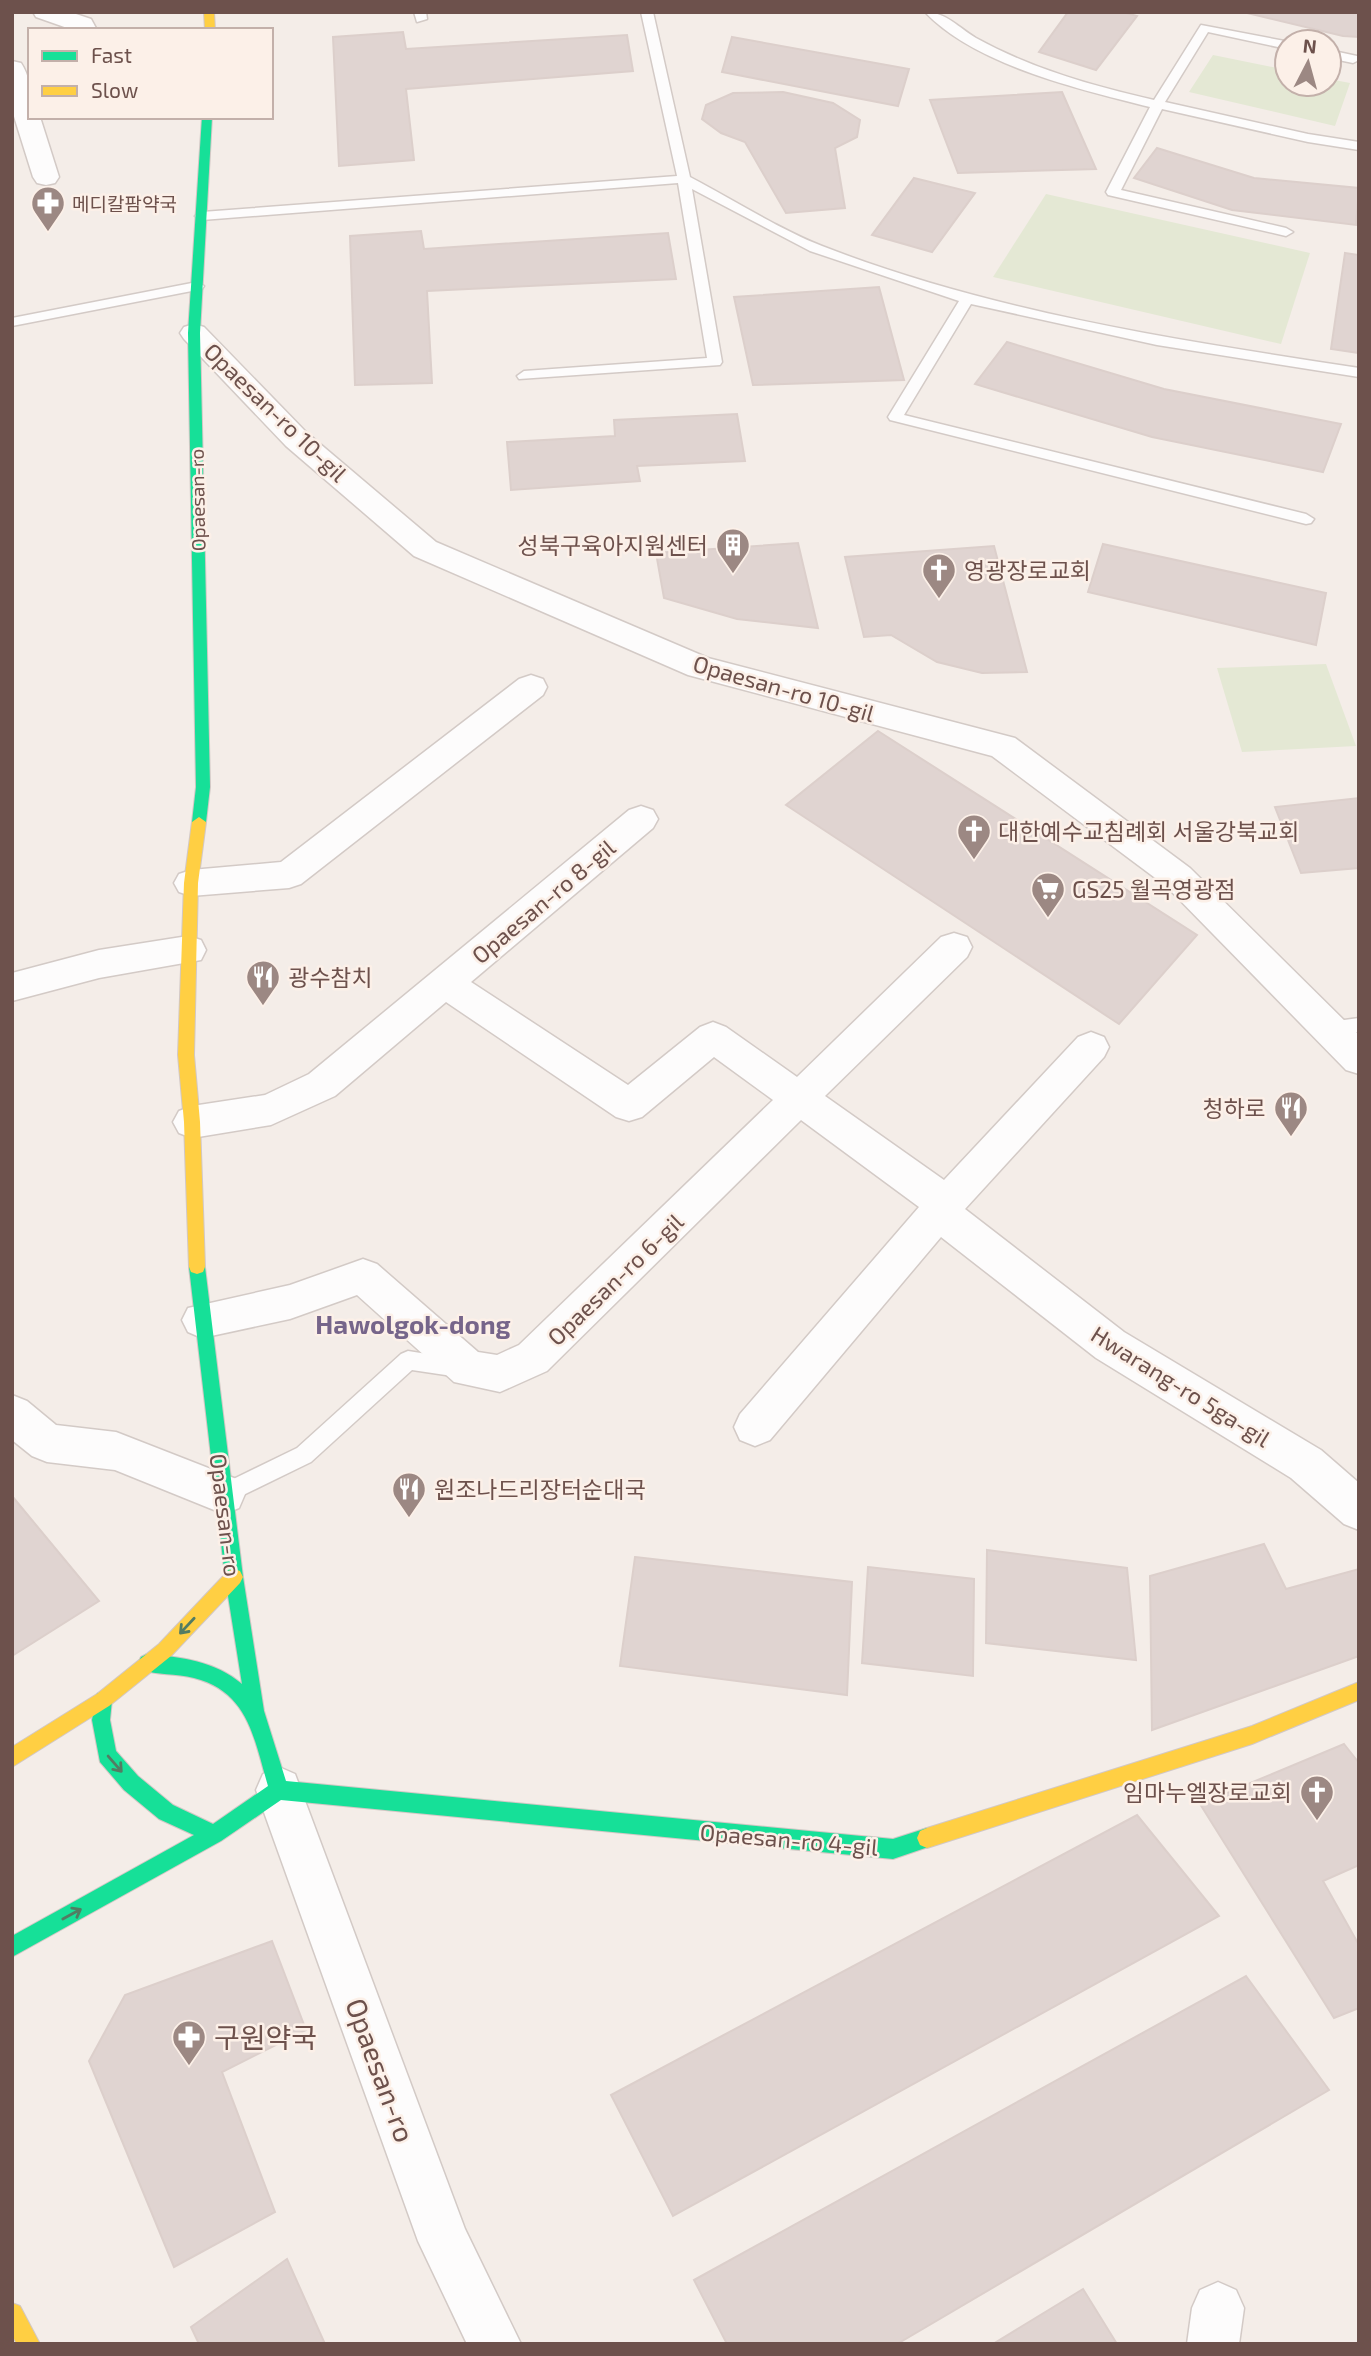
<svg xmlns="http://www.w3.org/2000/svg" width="1371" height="2356" font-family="'Exo 2','Noto Sans KR',sans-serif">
	<rect width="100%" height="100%" fill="#f4ede8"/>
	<g fill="#e4e8d4">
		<path d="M1213 55 1287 70V84H1329V79L1350 83 1335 126 1189 92Z"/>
		<path d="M1046 194 1310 253 1281 344 993 277Z"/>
		<path d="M1326 664 1356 746 1242 752 1217 668Z"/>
	</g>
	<g fill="#e0d4d1" stroke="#dccfcb" stroke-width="2">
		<path d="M1068 12H1123L1137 16 1096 70 1039 52Z"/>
		<path d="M1243 12H1359V37L1343 36Z"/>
		<path d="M403 32 406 49 627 35 633 71 406 89 414 160 339 166 333 37Z"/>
		<path d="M732 37 909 69 898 106 722 72Z"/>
		<path d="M783 92 833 103 860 120 857 137 835 148 845 208 786 213 745 142 721 133 702 119 706 105 733 93Z"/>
		<path d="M1062 92 1096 169 958 173 930 100Z"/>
		<path d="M1157 148 1254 178 1359 188 1356 225 1232 210 1134 178Z"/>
		<path d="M914 178 975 193 932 252 872 235Z"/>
		<path d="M421 231 424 249 668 233 676 279 427 291 432 383 355 385 350 236Z"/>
		<path d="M1345 253 1359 255V353L1331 349Z"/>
		<path d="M879 287 904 380 753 385 734 297Z"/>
		<path d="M1007 342 1164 389 1341 424 1323 472 1152 437 975 384Z"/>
		<path d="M737 414 745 461 637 466 640 481 511 490 507 442 615 436 614 420Z"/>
		<path d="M798 543 818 628 737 619 664 598 656 553Z"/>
		<path d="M1103 544 1326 593 1316 645 1088 592Z"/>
		<path d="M994 546 1027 672 982 673 937 662 891 635 864 637 845 557Z"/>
		<path d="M878 731 1197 935 1119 1024 786 805Z"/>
		<path d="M1359 798V868L1301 873 1275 807Z"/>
		<path d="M12 1496 99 1601 12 1656Z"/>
		<path d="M1264 1544 1286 1589 1359 1569V1656L1152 1730 1150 1576Z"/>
		<path d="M987 1550 1127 1568 1136 1660 986 1643Z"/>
		<path d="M635 1557 852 1582 847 1695 620 1666Z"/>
		<path d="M868 1567 974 1579 973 1676 862 1663Z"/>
		<path d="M1344 1744 1359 1763V1865L1323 1881 1359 1945V2008L1334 2018 1200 1804Z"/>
		<path d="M1137 1815 1219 1916 673 2216 611 2095Z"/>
		<path d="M272 1941 306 2030 222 2072 275 2212 174 2267 89 2061 125 1995Z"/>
		<path d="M1246 1976 1329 2090 897 2344H727L694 2280Z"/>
		<path d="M287 2259 325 2344H199L191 2327Z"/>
		<path d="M1083 2289 1117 2344H993Z"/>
	</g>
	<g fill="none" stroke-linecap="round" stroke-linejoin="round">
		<g stroke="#d3cac6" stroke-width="3">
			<g id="lane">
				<path d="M414 12H426L427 19 417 22Z"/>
				<path d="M641 12H653L690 177C732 199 779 229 822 246 994 313 1177 340 1359 368V377L1157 345 971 304 904 415 1306 514 1314 519 1311 523 1306 524 890 420 888 417 959 301 810 251 692 189 722 362 720 365 519 379 517 376 524 371 707 358 678 183 202 220 195 216 202 212 677 176Z"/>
				<path d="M925 12C946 12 959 28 976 38 1032 69 1093 86 1154 100L1201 25 1290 42H1287V49L1208 32 1165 102 1308 134 1359 142V150L1308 142 1162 109 1121 190 1286 228 1293 232 1286 236 1108 195 1106 192 1150 107C1081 90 975 65 925 12Z"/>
				<path d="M1329 50 1357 56 1359 60 1353 63 1329 58Z"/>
				<path d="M197 282 204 286 202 289 12 326V318Z"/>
				<path d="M1359 1018V1032L1328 1035 1322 1033 1319 1028 1322 1023Z"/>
				<path d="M408 1351 459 1359 466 1362 469 1368 466 1374 459 1377 412 1370 311 1462 231 1501 224 1504 217 1501 213 1494 217 1487 297 1448 401 1354Z"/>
			</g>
		</g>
		<g stroke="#d3cac6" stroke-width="3">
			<g id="street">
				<path d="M33 12H70L91 19 97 30H73L36 17Z"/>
				<path d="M12 61 21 63C32 79 30 98 30 117H40L59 177 55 183 46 185 37 183 33 177 12 110Z"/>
				<path d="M194 324 204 327 306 432 436 542 708 658 1015 738 1190 868 1359 1035V1074L1346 1070 1166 886 992 756 688 675 414 556 286 446 184 339 180 333 184 327Z"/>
				<path d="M531 675 543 679 547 687 543 695 301 884 289 888 191 896 179 892 174 883 179 874 191 870 281 862 519 679Z"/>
				<path d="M641 806 653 810 658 819 653 828 471 982 628 1085 700 1027 713 1022 726 1027 797 1077 941 937 954 933 967 937 972 947 967 957 825 1096 944 1180 1078 1037 1091 1032 1104 1037 1109 1047 1104 1057 965 1209 1124 1332 1321 1450 1359 1483V1530L1344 1524 1291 1478 1096 1358 941 1237 770 1440 755 1446 740 1440 734 1427 740 1414 919 1207 801 1120 547 1371 500 1392 454 1382 357 1295 290 1319 202 1338 188 1332 182 1320 188 1308 290 1285 363 1259 377 1264 478 1352 497 1355 519 1345 773 1100 714 1057 642 1117 629 1121 616 1117 446 1002 335 1096 271 1125 192 1138 179 1133 173 1122 179 1111 192 1106 265 1095 309 1074 629 810Z"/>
				<path d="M188 936 201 940 206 950 201 960 99 978 12 1001V973L99 950Z"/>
				<path d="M12 1395 27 1401 56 1425 116 1432 239 1480 245 1494 239 1508 224 1514 115 1470 47 1462 32 1456 12 1440Z"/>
				<path d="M279 1767 295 1774 465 2229 521 2344H467L418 2241 256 1790 263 1774Z"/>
				<path d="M1218 2282 1236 2290 1244 2308 1239 2344H1187L1192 2308 1200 2290Z"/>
			</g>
		</g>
		<g stroke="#d2c8c5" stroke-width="2">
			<g id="fast">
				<path d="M202 117H212L200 333 210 787 206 822 199 827 192 822 196 787 188 333Z"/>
				<path d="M197 1260 203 1262 205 1267 243 1577 264 1711 286 1781 893 1839 927 1828 934 1831 937 1838 934 1845 893 1859 281 1800 221 1841 12 1957V1936L194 1835 159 1819 124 1790 100 1762 92 1720 97 1694 103 1691 109 1694 112 1700 110 1720 116 1751 138 1776 173 1805 213 1824 268 1786C254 1739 249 1692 194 1678 176 1673 157 1676 141 1669L138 1663 141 1657 147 1654C181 1657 215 1661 242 1684L225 1577 189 1267 191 1262Z"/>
			</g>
		</g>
		<g stroke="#d2c8c5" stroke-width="2">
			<g id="slow">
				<path d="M204 12H214L215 30H205Z"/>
				<path d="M199 817 206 822 198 883 194 1055 200 1122 205 1267 203 1272 197 1274 191 1272 189 1267 184 1122 178 1055 184 883 192 822Z"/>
				<path d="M234 1569 240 1571 243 1577 240 1583 171 1656 109 1706 12 1767V1747L97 1694 159 1644 228 1571Z"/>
				<path d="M1359 1682V1700L1252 1744 927 1848 920 1845 917 1838 920 1831 927 1828 1252 1726Z"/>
				<path d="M12 2303 20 2306 40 2344H17L12 2335Z"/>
			</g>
		</g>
		<use href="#lane" fill="#fdfcfc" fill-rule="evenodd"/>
		<use href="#street" fill="#fdfcfc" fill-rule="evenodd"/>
		<use href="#fast" fill="#16e098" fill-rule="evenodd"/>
		<use href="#slow" fill="#ffcf43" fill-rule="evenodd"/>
	</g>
	<defs><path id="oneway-shaft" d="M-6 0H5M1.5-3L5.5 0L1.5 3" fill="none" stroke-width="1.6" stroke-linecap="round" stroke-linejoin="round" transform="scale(1.75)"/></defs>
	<g stroke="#537c63">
		<use href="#oneway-shaft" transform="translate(187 1626) rotate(133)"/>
		<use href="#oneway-shaft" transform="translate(115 1764) rotate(49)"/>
		<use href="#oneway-shaft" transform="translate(72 1914) rotate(-29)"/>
	</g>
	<defs>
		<g id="pharmacy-pin" transform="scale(1.75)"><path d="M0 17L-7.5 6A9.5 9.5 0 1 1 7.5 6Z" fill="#9c8883" stroke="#fcf0e8"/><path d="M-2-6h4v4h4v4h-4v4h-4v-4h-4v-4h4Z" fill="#fff"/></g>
		<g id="building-pin" transform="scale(1.75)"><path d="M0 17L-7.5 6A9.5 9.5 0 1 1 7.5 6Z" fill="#9c8883" stroke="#fcf0e8"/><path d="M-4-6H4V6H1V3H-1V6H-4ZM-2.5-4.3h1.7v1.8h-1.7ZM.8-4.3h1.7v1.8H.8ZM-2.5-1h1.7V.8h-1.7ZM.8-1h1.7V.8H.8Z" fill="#fff"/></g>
		<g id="church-pin" transform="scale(1.75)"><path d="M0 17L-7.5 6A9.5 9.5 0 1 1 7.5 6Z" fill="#9c8883" stroke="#fcf0e8"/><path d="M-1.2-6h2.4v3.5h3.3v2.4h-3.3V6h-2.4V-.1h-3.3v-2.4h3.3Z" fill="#fff"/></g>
		<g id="supermarket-pin" transform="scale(1.75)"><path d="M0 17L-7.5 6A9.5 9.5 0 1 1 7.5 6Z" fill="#9c8883" stroke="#fcf0e8"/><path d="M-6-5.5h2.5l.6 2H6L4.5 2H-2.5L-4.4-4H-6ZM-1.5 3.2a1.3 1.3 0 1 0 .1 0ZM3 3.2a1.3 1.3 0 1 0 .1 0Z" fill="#fff"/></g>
		<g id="restaurant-pin" transform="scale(1.75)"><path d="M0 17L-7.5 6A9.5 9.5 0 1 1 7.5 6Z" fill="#9c8883" stroke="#fcf0e8"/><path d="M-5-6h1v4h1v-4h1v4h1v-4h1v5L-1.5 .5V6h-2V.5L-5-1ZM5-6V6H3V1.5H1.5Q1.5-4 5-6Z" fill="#fff"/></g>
	</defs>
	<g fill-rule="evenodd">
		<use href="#pharmacy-pin" x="48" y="203"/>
		<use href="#building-pin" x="733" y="545"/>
		<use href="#church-pin" x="939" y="570"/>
		<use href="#church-pin" x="974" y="831"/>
		<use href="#supermarket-pin" x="1048" y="889"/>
		<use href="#restaurant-pin" x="263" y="977"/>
		<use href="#restaurant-pin" x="1291" y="1108"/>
		<use href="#restaurant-pin" x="409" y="1489"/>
		<use href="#church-pin" x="1317" y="1792"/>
		<use href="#pharmacy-pin" x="189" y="2037"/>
	</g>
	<g text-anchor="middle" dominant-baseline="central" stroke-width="5" stroke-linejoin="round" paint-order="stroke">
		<g font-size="19" fill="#6d514c" stroke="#fcf0e8" text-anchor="start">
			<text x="72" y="203">메디칼팜약국</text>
		</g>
		<g font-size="19" fill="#6d514c" stroke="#fcf0e8">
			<text transform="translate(197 500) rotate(-91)">Opaesan-ro</text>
		</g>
		<g font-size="23" fill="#6d514c" stroke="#fcf0e8">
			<text transform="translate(276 412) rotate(44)">Opaesan-ro 10-gil</text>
			<text transform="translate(784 688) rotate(16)">Opaesan-ro 10-gil</text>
			<text transform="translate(543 901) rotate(-40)">Opaesan-ro 8-gil</text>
			<text transform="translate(615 1279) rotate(-44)">Opaesan-ro 6-gil</text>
			<text transform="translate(1181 1386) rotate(32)">Hwarang-ro 5ga-gil</text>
			<text transform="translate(226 1515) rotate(83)">Opaesan-ro</text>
			<text transform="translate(789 1839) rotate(5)">Opaesan-ro 4-gil</text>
		</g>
		<g font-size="23" fill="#6d514c" stroke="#fcf0e8" text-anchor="start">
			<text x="708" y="545" text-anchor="end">성북구육아지원센터</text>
			<text x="964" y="570">영광장로교회</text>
			<text x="998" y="831">대한예수교침례회 서울강북교회</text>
			<text x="1072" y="889">GS25 월곡영광점</text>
			<text x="288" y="977">광수참치</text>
			<text x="1266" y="1108" text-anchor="end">청하로</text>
			<text x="434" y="1489">원조나드리장터순대국</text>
			<text x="1292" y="1792" text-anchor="end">임마누엘장로교회</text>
		</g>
		<g font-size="26" font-weight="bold" fill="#76658a" stroke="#fcf0e8">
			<text x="413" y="1323">Hawolgok-dong</text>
		</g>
		<g font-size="28" fill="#6d514c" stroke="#fcf0e8" text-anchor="start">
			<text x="214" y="2037">구원약국</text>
		</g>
		<g font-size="28" fill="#6d514c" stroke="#fcf0e8">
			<text transform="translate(381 2070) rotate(70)">Opaesan-ro</text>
		</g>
	</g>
	<rect width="1371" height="2356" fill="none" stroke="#6d514c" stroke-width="28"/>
	<rect x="28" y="28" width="245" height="91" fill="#fcf0e8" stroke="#c3b0aa" stroke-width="2"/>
	<rect x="42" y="51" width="35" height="10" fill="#16e098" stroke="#c3b0aa" stroke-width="2"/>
	<text x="91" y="63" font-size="21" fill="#6d514c">Fast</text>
	<rect x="42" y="86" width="35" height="10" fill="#ffcf43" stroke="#c3b0aa" stroke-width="2"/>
	<text x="91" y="98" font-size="21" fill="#6d514c">Slow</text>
	<g transform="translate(1308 63) rotate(6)"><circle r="33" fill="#fcf0e8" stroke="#c3b0aa" stroke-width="2"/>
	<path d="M0-5L12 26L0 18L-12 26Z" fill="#9c8883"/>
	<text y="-10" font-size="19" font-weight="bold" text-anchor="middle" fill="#6d514c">N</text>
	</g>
</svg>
